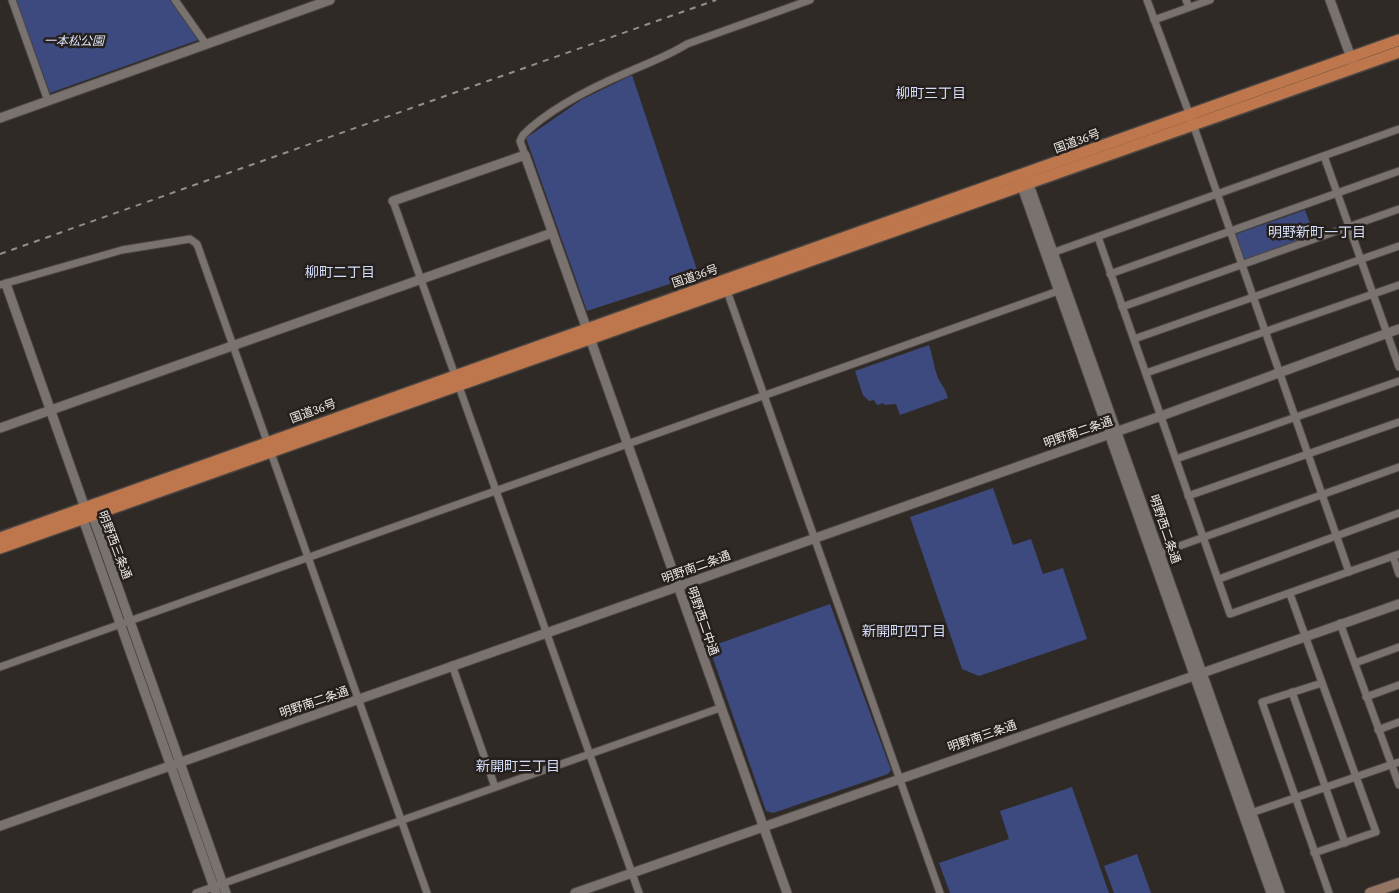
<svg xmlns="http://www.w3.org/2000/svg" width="1399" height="893" font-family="'Source Serif 4','Noto Sans JP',serif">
	<rect width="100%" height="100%" fill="#302a26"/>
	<g fill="#3c4a7f">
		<path d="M16 0H170L198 40 50 93Z"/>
		<path d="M632 75 697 270 679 281 587 311 526 138 581 100Z"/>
		<path d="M1305 210 1314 234 1313 237 1247 259 1244 258 1236 234Z"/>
		<path d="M929 345C933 356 934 370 939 380 943 388 945 387 948 398L900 415 896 404 884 405V403L877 405 874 400 869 401 863 395 855 371Z"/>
		<path d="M993 488 1013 545 1031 539 1043 574 1063 568 1087 639 979 676 962 669 910 517Z"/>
		<path d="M830 604 891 770 888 774 773 813 766 811 709 647Z"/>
		<path d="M1072 787 1109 893H950L939 863 1009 839 1000 811Z"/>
		<path d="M1137 854 1151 893H1114L1104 866Z"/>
	</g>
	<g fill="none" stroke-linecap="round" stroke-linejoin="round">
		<g stroke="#4b4643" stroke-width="9">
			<g id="minor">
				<path d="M12 0 48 101"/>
				<path d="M175 0 206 44"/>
				<path d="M1147 0 1193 124 1349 572"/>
				<path d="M1186 0 1189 7"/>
				<path d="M1154 20 1210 0"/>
				<path d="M525 155 520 141 523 135C550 108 593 87 628 72 648 63 668 56 687 44L810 0"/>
				<path d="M1324 156 1399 367"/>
				<path d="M393 201 639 893"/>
				<path d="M1098 237 1230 614 1399 554"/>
				<path d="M1049 254 1399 129"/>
				<path d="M1110 274 1399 171"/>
				<path d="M0 285 122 250 190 239 197 244 427 893"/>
				<path d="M726 288 940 893"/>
				<path d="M1122 307 1399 209"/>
				<path d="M1134 339 1399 246"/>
				<path d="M1146 373 1399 285"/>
				<path d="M1176 459 1399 381"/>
				<path d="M1188 496 1399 422"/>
				<path d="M1157 554 1399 467"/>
				<path d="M1393 556 1399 574"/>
				<path d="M1219 579 1399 513"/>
				<path d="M1290 594 1376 832 1314 853"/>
				<path d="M1340 623 1399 785"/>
				<path d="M1355 663 1399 647"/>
				<path d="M452 665 495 787"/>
				<path d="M0 667 1061 290"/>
				<path d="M1322 683 1262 702 1329 893"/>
				<path d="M1292 692 1345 843"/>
				<path d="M1366 697 1399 685"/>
				<path d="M1378 730 1399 722"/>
				<path d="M1248 814 1399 762"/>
				<path d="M196 893 720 708"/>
			</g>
		</g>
		<g stroke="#4b4643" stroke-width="11">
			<g id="tertiary">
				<path d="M1330 0 1353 63"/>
				<path d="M0 118 330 0"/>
				<path d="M1027 179 1280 893"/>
				<path d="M1020 181 1271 893"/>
				<path d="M393 201 525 155 787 893"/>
				<path d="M6 284 85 508 92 515 97 528 226 893"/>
				<path d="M0 428 552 233"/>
				<path d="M84 513 83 519 216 893"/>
				<path d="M0 826 1161 416 1399 329"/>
				<path d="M575 893 1399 604"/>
			</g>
		</g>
		<g stroke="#4b4643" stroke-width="12">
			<path id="secondary" d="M1370 893 1399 883"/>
		</g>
		<g stroke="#4b4643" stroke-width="14">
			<g id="trunk">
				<path d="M0 538 1399 40"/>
				<path d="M0 548 1399 52"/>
			</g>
		</g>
		<use href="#minor" stroke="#7a726f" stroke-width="7"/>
		<use href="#tertiary" stroke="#7a726f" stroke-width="9"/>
		<use href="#secondary" stroke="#947462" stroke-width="10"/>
		<use href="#trunk" stroke="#be774c" stroke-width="11"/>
		<path stroke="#938e8b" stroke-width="2" stroke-dasharray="6 6" stroke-linecap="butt" d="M0 254 716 0"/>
	</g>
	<g text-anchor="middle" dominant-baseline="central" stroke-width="5" stroke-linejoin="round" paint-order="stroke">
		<g font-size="12" font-style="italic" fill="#dbe3f9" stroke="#26201d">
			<text x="74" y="41">一本松公園</text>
		</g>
		<g font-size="12" fill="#ede9e7" stroke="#26201d">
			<text transform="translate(1077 141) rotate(-20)">国道36号</text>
			<text transform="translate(695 276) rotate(-19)">国道36号</text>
			<text transform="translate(313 411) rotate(-20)">国道36号</text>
			<text transform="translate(1078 432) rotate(-19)">明野南二条通</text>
			<text transform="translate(1165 529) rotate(71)">明野西二条通</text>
			<text transform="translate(115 545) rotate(69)">明野西三条通</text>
			<text transform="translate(696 567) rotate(-20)">明野南二条通</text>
			<text transform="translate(703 621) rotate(71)">明野西二中通</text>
			<text transform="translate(314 702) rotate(-19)">明野南二条通</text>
			<text transform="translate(982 736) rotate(-19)">明野南三条通</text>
		</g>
		<g font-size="14" fill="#d4ddfa" stroke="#26201d">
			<text x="931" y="93">柳町三丁目</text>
			<text x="1317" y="232">明野新町一丁目</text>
			<text x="340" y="272">柳町二丁目</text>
			<text x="904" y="631">新開町四丁目</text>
			<text x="518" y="766">新開町三丁目</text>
		</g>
	</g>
</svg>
